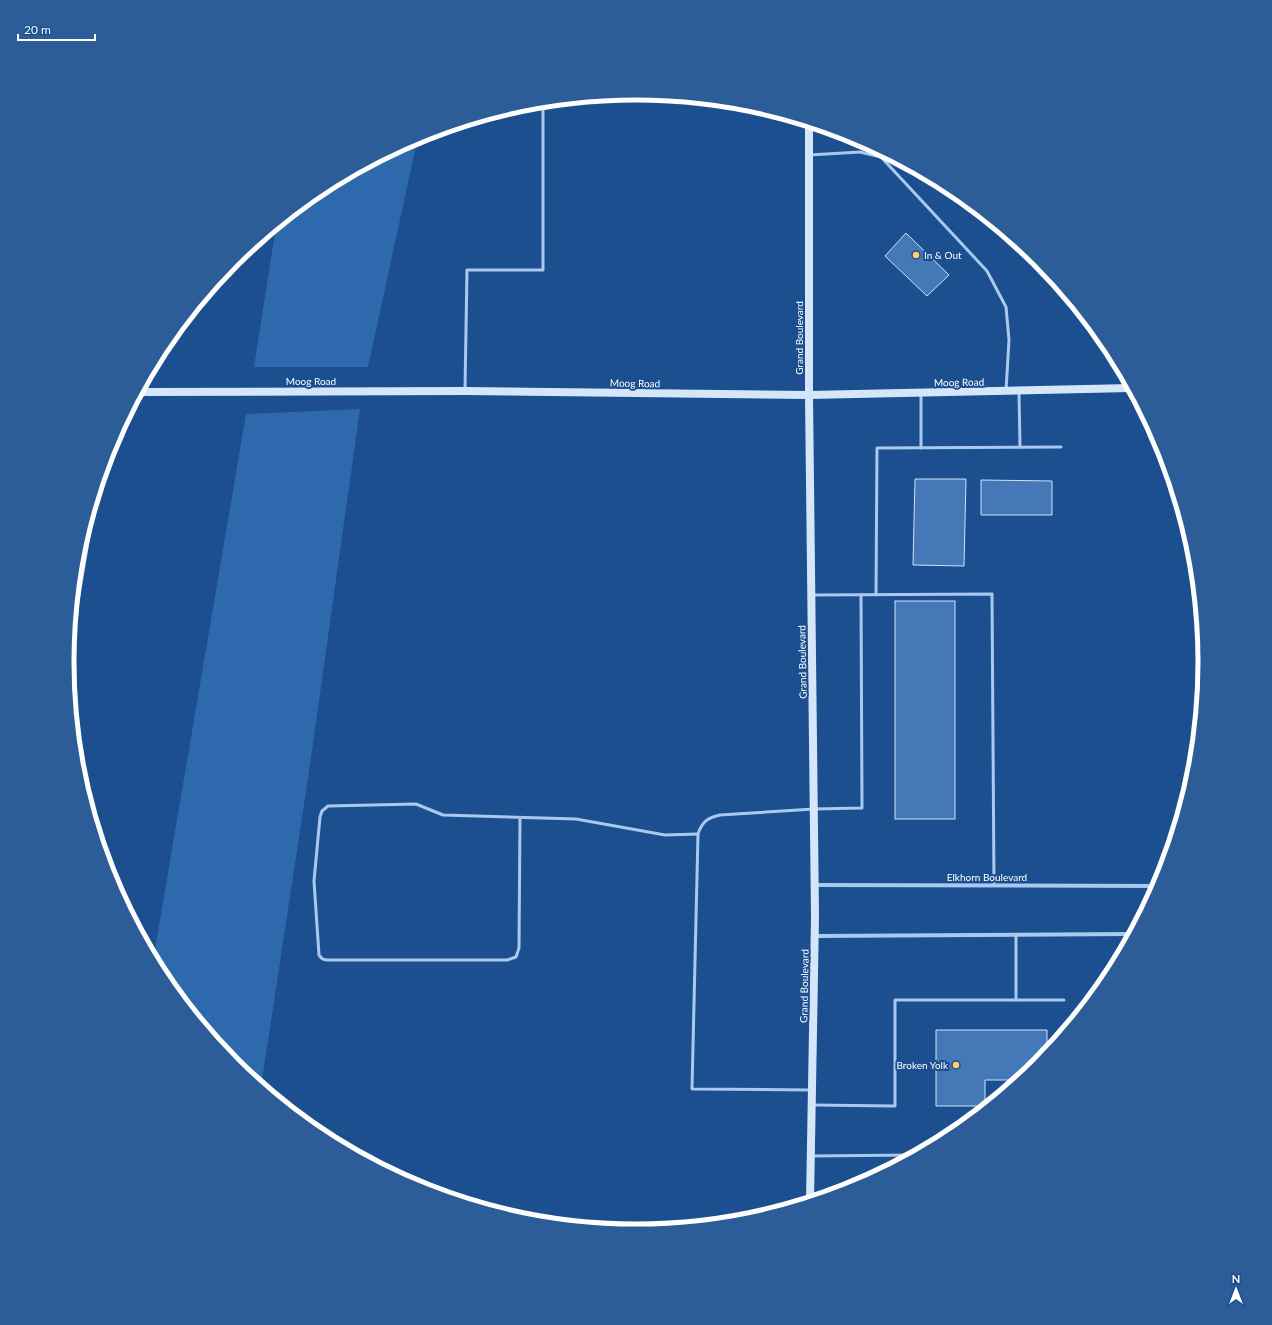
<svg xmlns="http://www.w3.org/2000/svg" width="1272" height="1325" font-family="Lato,sans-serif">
	<rect width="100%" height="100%" fill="#1b4f8f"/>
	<g fill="#2e69ad">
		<path d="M418 137 368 367H254L276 226 320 189Z"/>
		<path d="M360 409 310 765 261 1087 233 1065 163 978 153 961 246 414Z"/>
	</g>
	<g fill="#4478b7" stroke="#cfe3fa">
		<path d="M974 208 1000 229 998 231Z"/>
		<path d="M906 233 949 275 927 296 885 256Z"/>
		<path d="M915 479H966L964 566 913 565Z"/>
		<path d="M981 480 1052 481V515H981Z"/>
		<rect x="895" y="601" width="60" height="218"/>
		<path d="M936 1030H1047V1054L1038 1065 1020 1080H985V1106H936Z"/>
	</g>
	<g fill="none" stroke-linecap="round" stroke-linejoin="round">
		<g stroke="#a9c9ee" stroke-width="3">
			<path d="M809 155 860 152 881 157 987 271 1006 307 1009 340 1006 391"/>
			<path d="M465 389 467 270H543V103"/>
			<path d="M1019 392 1020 447"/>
			<path d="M921 394V448"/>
			<path d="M813 595 992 594 994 885"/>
			<path d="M876 595 877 448 1061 447"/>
			<path d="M520 818 519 948 516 957 507 960H328C323 960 322 959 319 955L314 881 320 817 322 811 328 806 416 804 443 815 576 819 665 835 698 834"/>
			<path d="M1016 935V1000"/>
			<path d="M810 1090 692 1089 698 834C702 822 707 818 720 815L814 809 862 808 861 595"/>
			<path d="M812 1105 895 1106V1000H1064"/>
			<path d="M932 1146 956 1127H963"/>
			<path d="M811 1156 915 1155"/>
		</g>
		<g stroke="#a9c9ee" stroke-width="4">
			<path d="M67 664 96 491"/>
			<path d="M814 885 1159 886"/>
			<path d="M815 936 1133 934"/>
		</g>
		<g stroke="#d6e6fa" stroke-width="8">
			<path d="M809 123V395L815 917 810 1201"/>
			<path d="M139 392 465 391 809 395 1131 388"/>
		</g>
	</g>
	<g fill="#ffd166" stroke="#1b4f8f" stroke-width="1.5">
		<circle cx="916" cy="255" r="4"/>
		<circle cx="956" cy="1065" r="4"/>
	</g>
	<g text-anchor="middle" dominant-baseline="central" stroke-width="4" stroke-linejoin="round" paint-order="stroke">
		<g font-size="10" fill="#fff" stroke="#1b4f8f" text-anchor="start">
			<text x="924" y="255">In &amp; Out</text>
			<text x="948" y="1065" text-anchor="end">Broken Yolk</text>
		</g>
		<g font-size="10" fill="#fff" stroke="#1b4f8f">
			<text transform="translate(799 338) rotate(-90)">Grand Boulevard</text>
			<text x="311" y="381">Moog Road</text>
			<text transform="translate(959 382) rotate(-1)">Moog Road</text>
			<text transform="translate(635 383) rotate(1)">Moog Road</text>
			<text transform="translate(802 662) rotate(-91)">Grand Boulevard</text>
			<text x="987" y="877">Elkhorn Boulevard</text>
			<text transform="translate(804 986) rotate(-89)">Grand Boulevard</text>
		</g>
	</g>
	<path d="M0 0H1272V1325H0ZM74 662a562 562 0 1 1 1124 0a562 562 0 1 1-1124 0Z" fill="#2d5d98" fill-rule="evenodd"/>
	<path fill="none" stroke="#fff" stroke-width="5" d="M74 662a562 562 0 1 1 1124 0a562 562 0 1 1-1124 0Z"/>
	<g transform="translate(1236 1289)" stroke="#1b4f8f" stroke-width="3" paint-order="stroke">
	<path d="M0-3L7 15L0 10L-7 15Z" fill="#ffffff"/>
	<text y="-6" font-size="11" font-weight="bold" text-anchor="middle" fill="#ffffff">N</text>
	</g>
	<path d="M18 34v6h77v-6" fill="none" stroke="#ffffff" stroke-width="2"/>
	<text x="24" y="34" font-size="12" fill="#ffffff" stroke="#1b4f8f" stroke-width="3" paint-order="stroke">20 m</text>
</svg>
